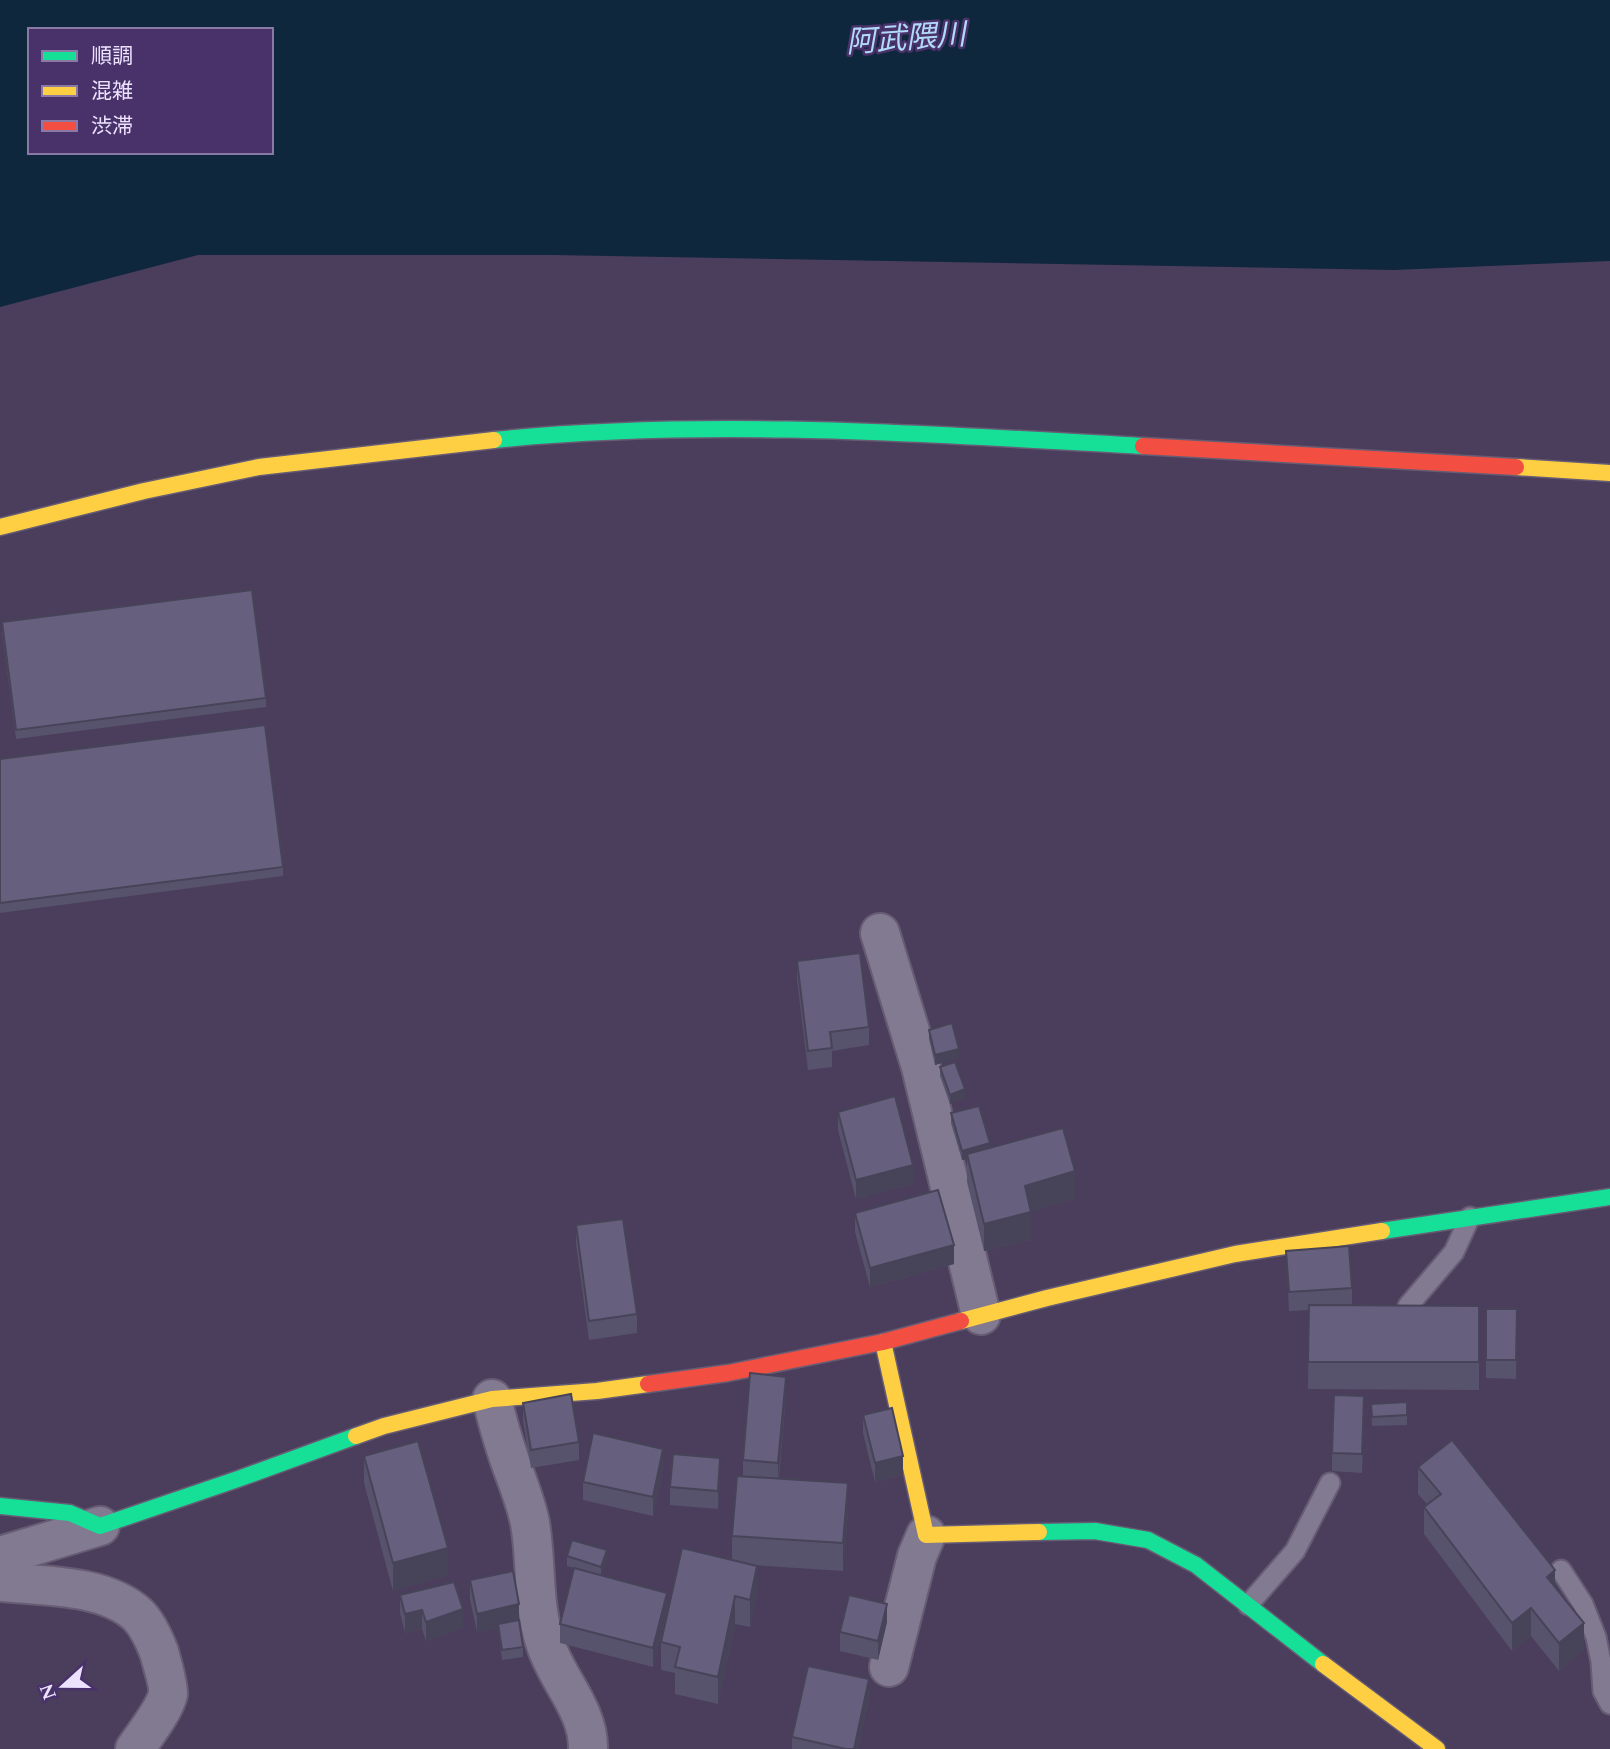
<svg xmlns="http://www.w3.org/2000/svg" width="1610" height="1749" font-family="Spectral,'Noto Sans JP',serif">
	<rect width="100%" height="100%" fill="#4b3e5c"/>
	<path fill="#0e273c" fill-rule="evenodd" d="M0 0H1610V261L1394 270 552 255H198L0 307ZM30 30H271V152H30Z"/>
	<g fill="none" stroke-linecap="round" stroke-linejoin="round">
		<g stroke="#665c74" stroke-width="23">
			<g id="lane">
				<path d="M1408 1306 1454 1252 1470 1217"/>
				<path d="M1561 1570 1583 1604 1596 1637 1601 1662 1603 1691 1610 1704"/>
				<path d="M1248 1605 1295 1551 1330 1483"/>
			</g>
		</g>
		<g stroke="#665c74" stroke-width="42">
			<g id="street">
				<path d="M880 933 921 1067 981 1315"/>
				<path d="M492 1399C497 1420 503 1441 510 1461 517 1481 526 1502 530 1523 537 1563 532 1606 546 1645 557 1680 589 1710 588 1749"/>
				<path d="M0 1556 100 1526"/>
				<path d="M0 1582C43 1586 105 1584 138 1615 148 1625 154 1639 159 1652 161 1659 169 1687 168 1694 165 1709 144 1736 135 1749"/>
				<path d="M889 1667 917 1556 926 1535"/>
			</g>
		</g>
		<g stroke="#665c74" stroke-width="19">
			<g id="fast">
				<path d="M494 440C710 418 927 434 1143 446"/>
				<path d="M1382 1231 1610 1197"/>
				<path d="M0 1506 70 1513 100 1526 238 1479 356 1436"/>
				<path d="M1039 1532 1095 1531 1148 1540 1196 1565 1323 1664"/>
			</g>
		</g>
		<g stroke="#665c74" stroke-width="19">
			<g id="slow">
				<path d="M1516 467 1610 473"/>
				<path d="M0 527 144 491 259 467 494 440"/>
				<path d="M961 1321 1047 1298 1235 1254 1382 1231"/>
				<path d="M883 1342 926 1535 1039 1532"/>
				<path d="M356 1436 384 1426 492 1399 597 1391 648 1384"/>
				<path d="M1323 1664 1437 1749"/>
			</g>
		</g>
		<g stroke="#665c74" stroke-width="19">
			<g id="jam">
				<path d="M1143 446 1516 467"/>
				<path d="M648 1384 728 1373 883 1342 961 1321"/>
			</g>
		</g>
		<use href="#lane" stroke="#827a90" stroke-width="19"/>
		<use href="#street" stroke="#827a90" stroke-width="38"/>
		<use href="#fast" stroke="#16e098" stroke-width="16"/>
		<use href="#slow" stroke="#ffcf43" stroke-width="16"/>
		<use href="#jam" stroke="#f24e42" stroke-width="16"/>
	</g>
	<g fill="#58536c">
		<path d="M2 622 266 698V707L16 739 2 632Z"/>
		<path d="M0 759 283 867V876L0 913Z"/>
		<path d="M797 961 869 1027V1045L832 1051V1067L808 1070 797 980Z"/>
		<path d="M929 1030 959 1058 935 1065 929 1039Z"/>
		<path d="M940 1067 965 1098 950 1104 940 1076Z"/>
		<path d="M838 1112 913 1184 856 1199 838 1130Z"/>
		<path d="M951 1113 990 1148 1075 1199 1031 1211V1240L984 1251 967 1182V1159L962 1160 951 1123Z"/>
		<path d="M855 1213 954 1264 870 1287 855 1232Z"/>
		<path d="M576 1225 637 1314V1333L589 1340 576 1244Z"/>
		<path d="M1286 1251 1352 1288V1305L1479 1306V1390L1308 1389 1309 1310 1289 1311Z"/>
		<path d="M1486 1309H1517L1516 1379 1486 1378Z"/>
		<path d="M786 1395 779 1479 848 1511 843 1571 752 1565 757 1593 750 1627 735 1624 718 1704 675 1694V1673L661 1670V1642L732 1560V1536L743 1476V1460Z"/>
		<path d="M1407 1402V1425L1372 1426 1371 1404Z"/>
		<path d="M523 1403 579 1442V1460L531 1468 523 1421Z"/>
		<path d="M863 1415 903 1475 875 1482 863 1433Z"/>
		<path d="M1364 1415 1362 1473 1332 1471V1453Z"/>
		<path d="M364 1456 448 1575 393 1591 364 1483Z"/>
		<path d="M1418 1467 1555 1586 1584 1650 1559 1671 1531 1636 1512 1651 1424 1534V1507L1427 1504 1418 1494Z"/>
		<path d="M663 1468 653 1516 583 1500V1482Z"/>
		<path d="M720 1476 718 1509 670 1505V1487Z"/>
		<path d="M567 1556 607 1560 601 1575 667 1611 653 1667 560 1643V1624L581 1570 567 1566Z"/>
		<path d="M470 1580 519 1620 523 1647V1657L502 1660 498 1628 477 1632 470 1599Z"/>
		<path d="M400 1595 463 1628 426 1641 422 1629 405 1633 400 1613Z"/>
		<path d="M887 1622 878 1660 840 1651V1632Z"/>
		<path d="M869 1698 858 1749H792V1737Z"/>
	</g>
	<g fill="#474358">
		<path d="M959 1049V1058L935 1065V1055Z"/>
		<path d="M965 1089V1098L950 1104V1095Z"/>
		<path d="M990 1143V1152L967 1154V1159L962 1160V1151Z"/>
		<path d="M913 1165V1184L856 1199V1180Z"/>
		<path d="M1075 1171V1199L1025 1213V1186Z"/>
		<path d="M1031 1212V1240L984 1251V1224Z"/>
		<path d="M954 1245V1264L870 1287V1268Z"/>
		<path d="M786 1377V1395L778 1482V1463Z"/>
		<path d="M663 1449V1468L653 1516V1497Z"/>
		<path d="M903 1456V1475L875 1482V1463Z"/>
		<path d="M720 1458V1476L718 1509V1491Z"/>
		<path d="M848 1483V1511L843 1571V1543Z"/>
		<path d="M448 1548V1575L393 1591V1563Z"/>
		<path d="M607 1550V1560L601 1576V1567Z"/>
		<path d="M757 1566V1593L750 1627V1600Z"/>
		<path d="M1555 1570V1598L1547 1577Z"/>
		<path d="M667 1593V1611L653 1667V1648Z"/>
		<path d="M735 1596V1624L718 1704V1677Z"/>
		<path d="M519 1604V1623L498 1624V1628L477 1632V1614Z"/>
		<path d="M887 1604V1622L878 1660V1641Z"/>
		<path d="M1531 1608V1636L1512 1651V1623Z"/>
		<path d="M463 1609V1628L426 1641V1622Z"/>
		<path d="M422 1610V1629L405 1633V1614Z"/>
		<path d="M1584 1623V1650L1559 1671V1643Z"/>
		<path d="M869 1679V1698L858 1749H854Z"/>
	</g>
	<g fill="#66607e" stroke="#474358" stroke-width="2">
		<path d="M252 590 266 698 16 730 2 622Z"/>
		<path d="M265 725 283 867 0 903V759Z"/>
		<path d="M860 953 869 1027 830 1032 832 1048 808 1051 797 961Z"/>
		<path d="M952 1023 959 1049 935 1055 929 1030Z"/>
		<path d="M955 1062 965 1089 950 1095 940 1067Z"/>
		<path d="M895 1096 913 1165 856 1180 838 1112Z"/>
		<path d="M979 1106 990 1143 962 1151 951 1113Z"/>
		<path d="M1063 1128 1075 1171 1025 1186 1031 1212 984 1224 967 1154Z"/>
		<path d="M938 1190 954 1245 870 1268 855 1213Z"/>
		<path d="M623 1219 637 1314 589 1321 576 1225Z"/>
		<path d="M1349 1246 1352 1288 1289 1292 1286 1251Z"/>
		<path d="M1309 1305 1479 1306V1362H1308Z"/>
		<path d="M1486 1309H1517L1516 1360H1486Z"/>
		<path d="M750 1373 786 1377 778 1463 743 1460Z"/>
		<path d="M571 1394 579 1442 531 1450 523 1403Z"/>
		<path d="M1334 1395 1364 1396 1362 1454 1332 1453Z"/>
		<path d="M1407 1402V1415L1372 1417 1371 1404Z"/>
		<path d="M892 1408 903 1456 875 1463 863 1415Z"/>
		<path d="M593 1433 663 1449 653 1497 583 1482Z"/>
		<path d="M1452 1440 1555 1570 1547 1577 1584 1623 1559 1643 1531 1608 1512 1623 1424 1507 1441 1494 1418 1467Z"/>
		<path d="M418 1441 448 1548 393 1563 364 1456Z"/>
		<path d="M673 1454 720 1458 718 1491 670 1487Z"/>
		<path d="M737 1476 848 1483 843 1543 732 1536Z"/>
		<path d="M572 1540 607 1550 601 1567 567 1556Z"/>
		<path d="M682 1548 757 1566 750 1600 735 1596 718 1677 675 1667 680 1647 661 1642Z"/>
		<path d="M574 1568 667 1593 653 1648 560 1624Z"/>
		<path d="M513 1571 519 1604 477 1614 470 1580Z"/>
		<path d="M454 1582 463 1609 426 1622 422 1610 405 1614 400 1595Z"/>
		<path d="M849 1595 887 1604 878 1641 840 1632Z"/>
		<path d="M519 1620 523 1647 502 1650 498 1624Z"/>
		<path d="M808 1666 869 1679 854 1749H846L792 1737Z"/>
	</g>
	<g text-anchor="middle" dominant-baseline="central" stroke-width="5" stroke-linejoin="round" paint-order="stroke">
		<g font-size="30" font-style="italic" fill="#b1dafa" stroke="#493169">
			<text transform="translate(906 39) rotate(-4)">阿武隈川</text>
		</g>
	</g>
	<rect x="28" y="28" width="245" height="126" fill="#493169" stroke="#8a78a5" stroke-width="2"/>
	<rect x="42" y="51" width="35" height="10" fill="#16e098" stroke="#8a78a5" stroke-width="2"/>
	<text x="91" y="63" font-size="21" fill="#ece2fe">順調</text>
	<rect x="42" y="86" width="35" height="10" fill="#ffcf43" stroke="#8a78a5" stroke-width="2"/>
	<text x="91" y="98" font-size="21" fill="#ece2fe">混雑</text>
	<rect x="42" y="121" width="35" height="10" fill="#f24e42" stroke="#8a78a5" stroke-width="2"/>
	<text x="91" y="133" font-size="21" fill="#ece2fe">渋滞</text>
	<g transform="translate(63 1686) rotate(249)" stroke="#493169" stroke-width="5" paint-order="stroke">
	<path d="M0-5L12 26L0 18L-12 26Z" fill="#ece2fe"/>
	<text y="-10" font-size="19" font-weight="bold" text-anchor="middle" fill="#ece2fe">N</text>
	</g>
</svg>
